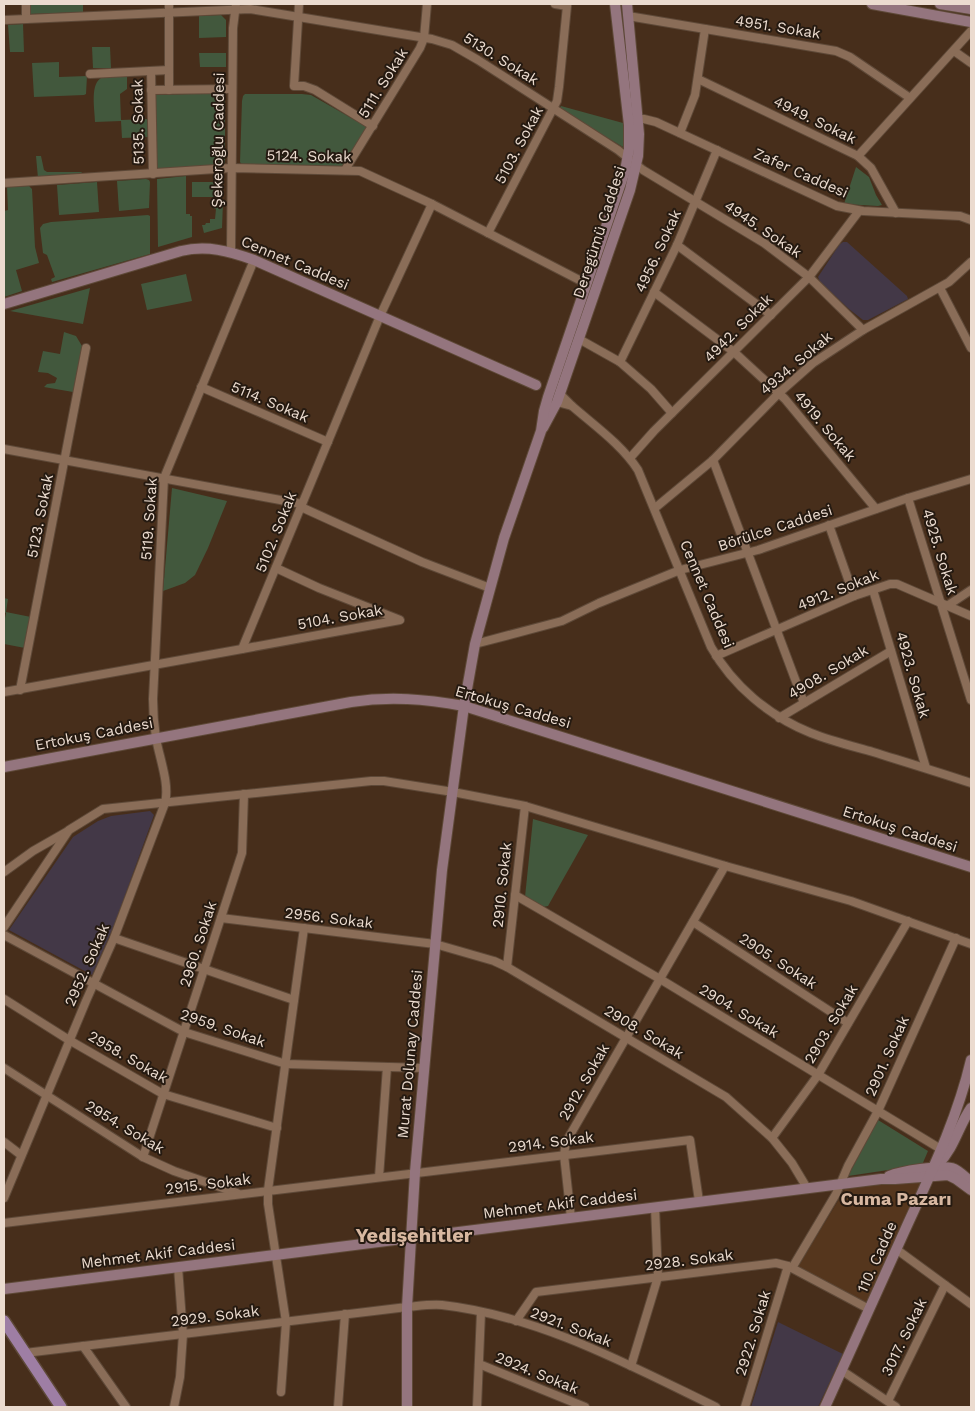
<svg xmlns="http://www.w3.org/2000/svg" width="975" height="1411" font-family="'Work Sans',sans-serif">
	<rect width="100%" height="100%" fill="#472e1b"/>
	<path fill="#55361d" d="M924 1181 868 1304 798 1267 846 1188 882 1182Z"/>
	<g fill="#433847">
		<path d="M843 242H847L907 296 908 299 868 320H863L849 309 820 282 818 277 839 245Z"/>
		<path d="M150 811 154 815 114 926 92 975 9 930 73 837 98 821 111 816Z"/>
		<path d="M778 1322 843 1354 818 1407H751Z"/>
	</g>
	<g fill="#42583d">
		<path d="M30 4H83V12L30 14Z"/>
		<path d="M221 15 226 20V37L199 38V16Z"/>
		<path d="M23 24 24 52H10L8 25Z"/>
		<path d="M92 47H110L111 68H93Z"/>
		<path d="M199 53H226V67H200Z"/>
		<path d="M59 62V77L87 76 86 94 84 95 34 97 32 63Z"/>
		<path d="M127 76V89L120 94 121 120 148 119V137L122 138 121 121 95 122C95 110 89 82 103 77 110 75 119 76 127 76Z"/>
		<path d="M221 93H224L225 96V163L223 165 157 170 154 97 155 95Z"/>
		<path d="M245 94H302L311 95 367 127 342 167 243 166 240 162 242 101 243 96Z"/>
		<path d="M561 106 623 123 624 142 623 147 559 109Z"/>
		<path d="M36 156H41L44 170 47 172H81L85 175 38 178Z"/>
		<path d="M856 167 869 177 876 195 882 205 878 206 844 204Z"/>
		<path d="M186 176V214H190V216H192V237L158 247 157 179Z"/>
		<path d="M146 179 149 180 150 182 149 208 119 211 117 181Z"/>
		<path d="M97 182 99 212 59 215 57 185Z"/>
		<rect x="192" y="182" width="27" height="15"/>
		<path d="M29 186 32 189 35 247 39 263 16 270 22 291 4 297V211L8 210 7 187Z"/>
		<path d="M211 202H223L222 228 204 233 202 225H205L206 223H210V219H215L216 209H214V205L211 204Z"/>
		<path d="M148 215 150 216V254L52 282 51 279 55 277 47 255 43 253 40 228 43 224 51 222Z"/>
		<path d="M186 274 192 301 147 310 141 284Z"/>
		<path d="M90 288 83 324 10 311Z"/>
		<path d="M64 332 76 336 82 346 83 350 73 392 44 387 47 384 55 383 57 378 48 373 38 372 43 351 60 354Z"/>
		<path d="M172 488 227 501 208 548 195 575 185 583 163 591Z"/>
		<path d="M4 598 8 599 6 612 31 617 25 648 4 644V623L6 613 4 612Z"/>
		<path d="M533 819 588 835 548 906 543 907 525 897Z"/>
		<path d="M878 1120 928 1151 922 1165 848 1176Z"/>
	</g>
	<g fill="none" stroke-linecap="round" stroke-linejoin="round">
		<g stroke="#5e4938" stroke-width="10">
			<g id="street">
				<path d="M26 4V19"/>
				<path d="M169 4V90"/>
				<path d="M299 4 294 86H304L315 90 373 126"/>
				<path d="M628 16 836 51 850 57 910 98"/>
				<path d="M4 20 250 9 432 39 452 45 478 60 618 150 643 170 764 243 809 277 863 330"/>
				<path d="M954 51 971 63"/>
				<path d="M151 71 153 174"/>
				<path d="M90 74 169 70"/>
				<path d="M698 79 858 156 871 168 896 213"/>
				<path d="M151 90 232 89"/>
				<path d="M633 119H644L656 122 837 206 863 211 960 216 971 220"/>
				<path d="M680 133 695 95 705 29"/>
				<path d="M858 156 971 31"/>
				<path d="M345 170 420 48 424 38 427 4"/>
				<path d="M4 183 231 168 360 171 432 204 587 284"/>
				<path d="M488 233 557 101 559 87 567 6 555 4"/>
				<path d="M677 245 771 315"/>
				<path d="M231 252 233 28 236 4"/>
				<path d="M940 288 971 348"/>
				<path d="M654 292 734 352 785 399 876 509"/>
				<path d="M579 339 620 362 651 389 672 413"/>
				<path d="M620 362 677 245 717 150"/>
				<path d="M201 387 328 442"/>
				<path d="M557 402 572 406 560 394"/>
				<path d="M572 406C595 426 622 445 638 470L711 647C733 686 769 716 811 733 831 741 852 746 873 752 905 762 938 772 971 783"/>
				<path d="M4 449 302 504"/>
				<path d="M630 458 654 431 809 277 859 211"/>
				<path d="M713 460 804 703"/>
				<path d="M908 498 971 700"/>
				<path d="M301 507 422 562 490 588"/>
				<path d="M655 508 713 460 779 393 813 363 863 330 949 282 971 262"/>
				<path d="M829 525 854 596"/>
				<path d="M873 590 926 768"/>
				<path d="M947 606 971 590"/>
				<path d="M475 644 562 621 599 603 680 570 758 550 908 498 971 479"/>
				<path d="M242 649 400 620 319 588 276 568"/>
				<path d="M716 656 854 596 890 584H897L971 616"/>
				<path d="M20 690 86 348"/>
				<path d="M4 692 242 649 380 316 432 204"/>
				<path d="M779 718 891 651"/>
				<path d="M4 872 33 851 68 831"/>
				<path d="M515 895 660 979 944 1151"/>
				<path d="M221 918 435 944 494 961 507 967 726 1097 772 1138 792 1163 807 1188"/>
				<path d="M693 922 848 1023"/>
				<path d="M4 927 69 830 103 809 371 781H384L453 792 525 806 729 867 851 901 971 944"/>
				<path d="M4 935 184 1032 286 1064 424 1068"/>
				<path d="M114 938 294 1000"/>
				<path d="M507 967 525 806"/>
				<path d="M4 999 69 1040 163 1094 277 1128"/>
				<path d="M4 1068 143 1157 174 1171 237 1193"/>
				<path d="M772 1138 818 1075 908 921"/>
				<path d="M4 1142 21 1155"/>
				<path d="M143 1157 242 853 244 794"/>
				<path d="M379 1177 387 1067"/>
				<path d="M4 1198 86 1001 114 938 165 803C170 784 159 757 156 738 154 725 153 712 153 699L164 478 254 260"/>
				<path d="M571 1218 564 1155 566 1142 725 866"/>
				<path d="M4 1223 690 1140 699 1201"/>
				<path d="M896 1249 971 1304"/>
				<path d="M792 1268 836 1194 848 1166 878 1111 956 938"/>
				<path d="M516 1321 536 1292 776 1263 788 1266 869 1309"/>
				<path d="M83 1346 126 1407"/>
				<path d="M25 1353 407 1307C418 1306 431 1304 442 1305 539 1316 629 1365 716 1407"/>
				<path d="M479 1364 585 1407"/>
				<path d="M631 1366 658 1277 655 1207"/>
				<path d="M841 1370 896 1407"/>
				<path d="M281 1392 286 1322 268 1204V1190L304 928"/>
				<path d="M888 1401 945 1285"/>
				<path d="M174 1407 180 1377 183 1334 178 1267"/>
				<path d="M338 1407 345 1314"/>
				<path d="M477 1407 481 1312"/>
				<path d="M745 1407 788 1266"/>
			</g>
		</g>
		<g stroke="#5e4938" stroke-width="12">
			<g id="secondary">
				<path d="M872 4 971 22"/>
				<path d="M940 4 971 9"/>
				<path d="M4 304 181 251C207 245 229 251 254 260L536 385"/>
				<path d="M543 428 557 402 630 190 638 156 639 134 627 4"/>
				<path d="M4 767 351 702C390 696 425 699 464 706L971 867"/>
				<path d="M939 1163C954 1148 959 1125 971 1108"/>
				<path d="M889 1176C901 1171 940 1165 952 1168 959 1170 965 1177 971 1182"/>
				<path d="M4 1289 881 1179H895L948 1175 956 1179 971 1190"/>
				<path d="M407 1407V1307L415 1172 442 870 464 706 475 644 484 611 504 538 541 431 544 411 548 397 625 171 629 149V125L615 4"/>
				<path d="M825 1407C852 1348 878 1289 905 1230 930 1175 957 1120 971 1060"/>
			</g>
		</g>
		<g stroke="#5e4938" stroke-width="14">
			<path id="primary" d="M4 1321 61 1407"/>
		</g>
		<use href="#street" stroke="#8a6d58" stroke-width="8"/>
		<use href="#secondary" stroke="#94757e" stroke-width="10"/>
		<use href="#primary" stroke="#9e7ea4" stroke-width="11"/>
	</g>
	<g text-anchor="middle" dominant-baseline="central" stroke-width="4" stroke-linejoin="round" paint-order="stroke">
		<g font-size="15" fill="#ebdbcf" stroke="#251a11">
			<text transform="translate(778 27) rotate(9)">4951. Sokak</text>
			<text transform="translate(501 59) rotate(32)">5130. Sokak</text>
			<text transform="translate(383 83) rotate(-58)">5111. Sokak</text>
			<text transform="translate(815 120) rotate(26)">4949. Sokak</text>
			<text transform="translate(138 122) rotate(-91)">5135. Sokak</text>
			<text transform="translate(218 140) rotate(-89)">Şekeroğlu Caddesi</text>
			<text transform="translate(519 145) rotate(-62)">5103. Sokak</text>
			<text transform="translate(309 156) rotate(1)">5124. Sokak</text>
			<text transform="translate(801 173) rotate(24)">Zafer Caddesi</text>
			<text transform="translate(763 229) rotate(34)">4945. Sokak</text>
			<text transform="translate(599 232) rotate(-72)">Deregümü Caddesi</text>
			<text transform="translate(658 251) rotate(-65)">4956. Sokak</text>
			<text transform="translate(295 263) rotate(23)">Cennet Caddesi</text>
			<text transform="translate(738 328) rotate(-45)">4942. Sokak</text>
			<text transform="translate(796 363) rotate(-40)">4934. Sokak</text>
			<text transform="translate(270 402) rotate(23)">5114. Sokak</text>
			<text transform="translate(825 426) rotate(50)">4919. Sokak</text>
			<text transform="translate(40 516) rotate(-79)">5123. Sokak</text>
			<text transform="translate(149 519) rotate(-86)">5119. Sokak</text>
			<text transform="translate(775 528) rotate(-18)">Börülce Caddesi</text>
			<text transform="translate(276 532) rotate(-68)">5102. Sokak</text>
			<text transform="translate(940 552) rotate(73)">4925. Sokak</text>
			<text transform="translate(838 590) rotate(-22)">4912. Sokak</text>
			<text transform="translate(707 594) rotate(67)">Cennet Caddesi</text>
			<text transform="translate(340 617) rotate(-10)">5104. Sokak</text>
			<text transform="translate(828 672) rotate(-31)">4908. Sokak</text>
			<text transform="translate(913 675) rotate(74)">4923. Sokak</text>
			<text transform="translate(513 707) rotate(16)">Ertokuş Caddesi</text>
			<text transform="translate(94 734) rotate(-11)">Ertokuş Caddesi</text>
			<text transform="translate(900 829) rotate(18)">Ertokuş Caddesi</text>
			<text transform="translate(502 885) rotate(-84)">2910. Sokak</text>
			<text transform="translate(329 918) rotate(7)">2956. Sokak</text>
			<text transform="translate(198 944) rotate(-72)">2960. Sokak</text>
			<text transform="translate(778 961) rotate(33)">2905. Sokak</text>
			<text transform="translate(87 965) rotate(-66)">2952. Sokak</text>
			<text transform="translate(739 1011) rotate(31)">2904. Sokak</text>
			<text transform="translate(831 1024) rotate(-59)">2903. Sokak</text>
			<text transform="translate(223 1028) rotate(19)">2959. Sokak</text>
			<text transform="translate(644 1032) rotate(31)">2908. Sokak</text>
			<text transform="translate(410 1054) rotate(-85)">Murat Dolunay Caddesi</text>
			<text transform="translate(887 1056) rotate(-66)">2901. Sokak</text>
			<text transform="translate(128 1057) rotate(30)">2958. Sokak</text>
			<text transform="translate(584 1082) rotate(-60)">2912. Sokak</text>
			<text transform="translate(125 1127) rotate(31)">2954. Sokak</text>
			<text transform="translate(551 1142) rotate(-7)">2914. Sokak</text>
			<text transform="translate(208 1184) rotate(-7)">2915. Sokak</text>
			<text transform="translate(560 1204) rotate(-7)">Mehmet Akif Caddesi</text>
			<text transform="translate(158 1254) rotate(-7)">Mehmet Akif Caddesi</text>
			<text transform="translate(877 1257) rotate(-66)">110. Cadde</text>
			<text transform="translate(689 1260) rotate(-7)">2928. Sokak</text>
			<text transform="translate(215 1316) rotate(-7)">2929. Sokak</text>
			<text transform="translate(571 1327) rotate(21)">2921. Sokak</text>
			<text transform="translate(753 1333) rotate(-73)">2922. Sokak</text>
			<text transform="translate(904 1337) rotate(-64)">3017. Sokak</text>
			<text transform="translate(537 1373) rotate(22)">2924. Sokak</text>
		</g>
		<g font-size="18" font-weight="bold" fill="#d8b8a1" stroke="#251a11">
			<text x="896" y="1198">Cuma Pazarı</text>
		</g>
		<g font-size="20" font-weight="bold" fill="#d8b8a1" stroke="#251a11">
			<text x="414" y="1235">Yedişehitler</text>
		</g>
	</g>
	<rect width="975" height="1411" fill="none" stroke="#ebdbcf" stroke-width="10"/>
</svg>
